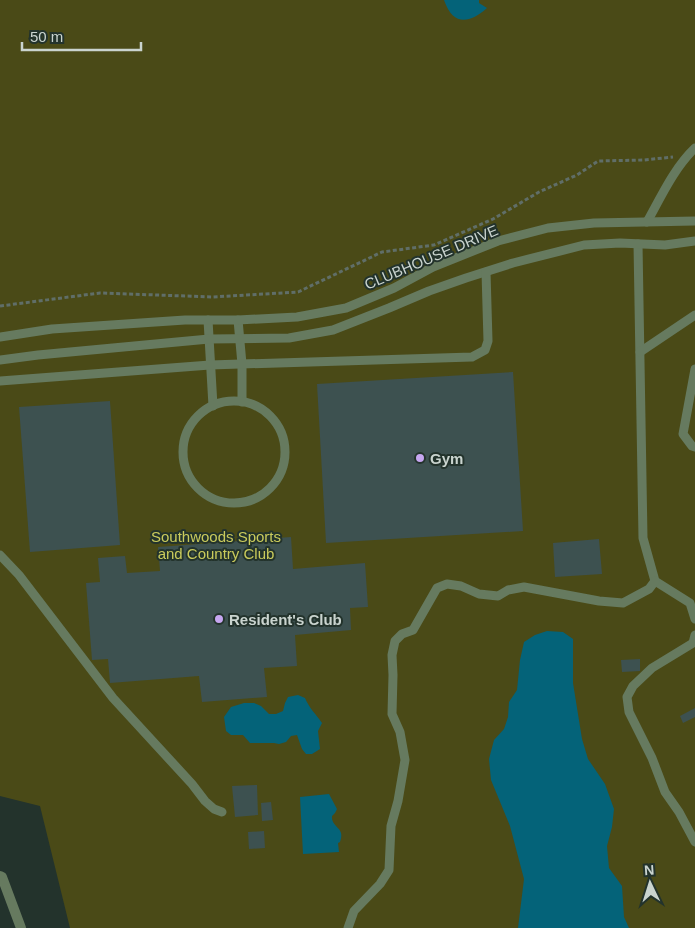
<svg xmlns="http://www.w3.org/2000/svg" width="695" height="928" font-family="Arial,sans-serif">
	<rect width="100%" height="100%" fill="#23332c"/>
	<path fill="#4a4a17" d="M0 0H695V928H70L40 806 0 796Z"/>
	<g fill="#046379">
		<path d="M444 0H479V3L487 8C469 24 453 26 444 0Z"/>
		<path d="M547 631 563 632 573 639V683L582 739 588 759 605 784 614 809 612 827 607 846 609 868 622 886 624 917 629 928H518L524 879 510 826 491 780 489 759 494 740 504 729 508 717 509 702 517 690 520 660 524 642 535 635Z"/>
		<path d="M298 695 305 698C309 708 316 714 322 723L318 731 320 749 312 754H306L302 749 297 735 291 736 286 742 279 744 274 743H250L243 735H231L226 731 224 717 231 707 244 703H254L261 706 269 714H276L283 711 285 703 288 697Z"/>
		<path d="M329 794 337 809 335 813 332 816C331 828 346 827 340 842L338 843 339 852 303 854 300 797Z"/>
	</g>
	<g fill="#3d5150">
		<path d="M513 372 523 531 326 543 317 384Z"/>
		<path d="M110 401 120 545 30 552 19 407Z"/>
		<path d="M291 537 293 569 365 563 368 607 350 608 351 630 295 635 297 666 264 668 267 697 202 702 199 676 110 683 108 659 92 660 86 583 100 582 98 558 125 556 127 573 160 571 158 547Z"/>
		<path d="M599 539 602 574 555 577 553 543Z"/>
		<path d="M640 659V671L622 672 621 660Z"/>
		<path d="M695 708V717L683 723 680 716Z"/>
		<path d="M257 785 258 815 235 817 232 786Z"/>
		<path d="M271 802 273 820 262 821 261 803Z"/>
		<path d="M264 831 265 848 249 849 248 832Z"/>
	</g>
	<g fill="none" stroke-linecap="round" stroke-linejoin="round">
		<path stroke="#606e68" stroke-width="3" stroke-dasharray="4 2.5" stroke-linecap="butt" d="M0 306 100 293 213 297 298 292 382 252 434 245 493 219 539 192 577 175 598 161 644 160 673 157"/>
		<g stroke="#667a5f" stroke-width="9">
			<path d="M647 222C661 197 674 168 695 148"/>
			<path d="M638 244 643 538 655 581 690 603 695 619"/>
			<path d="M208 320 213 406"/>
			<path d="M238 320 242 364V402"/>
			<path d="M0 337 52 329 185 320H238L297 317 346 308 394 288 433 267 498 241 548 228 594 223 695 221"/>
			<path d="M640 352 695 315"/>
			<path d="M0 360 38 355 209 339 289 338 333 330 389 308 429 291 466 278 513 263 584 245 620 243 665 245 695 241"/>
			<path d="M695 369 683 434 692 446 695 447"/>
			<path d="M0 381 210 365 472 357 485 350 488 341 486 272"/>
			<circle cx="234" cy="452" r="51"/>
			<path d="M0 555 19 575 113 698 192 784 205 801 214 809 222 812"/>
			<path d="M695 635 693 643 652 668 633 686 627 697 629 712 652 758 665 792 679 812 695 842"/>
			<path d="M348 928 354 911 380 884 389 870 391 826 398 801 405 760 400 732 392 714 393 675 392 655 395 641 402 634 413 630 437 588 447 584 461 586 479 594 498 596 508 590 524 587 599 601 623 603 649 589 655 581"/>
		</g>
		<path stroke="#667a5f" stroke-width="10" d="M0 876 2 877 21 928"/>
	</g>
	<g fill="#c6a6f0" stroke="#23332c" stroke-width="2">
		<circle cx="420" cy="458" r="5"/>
		<circle cx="219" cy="619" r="5"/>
	</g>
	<g text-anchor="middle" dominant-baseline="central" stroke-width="4" stroke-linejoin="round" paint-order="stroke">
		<g font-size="15" fill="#cad4cf" stroke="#23332c">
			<text transform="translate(431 257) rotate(-23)">CLUBHOUSE DRIVE</text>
		</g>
		<g font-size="15" font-weight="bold" fill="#cad4cf" stroke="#23332c" text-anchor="start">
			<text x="430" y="458">Gym</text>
			<text x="229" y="619">Resident's Club</text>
		</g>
		<g font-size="15" fill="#cacb5c" stroke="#23332c">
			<text x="216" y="536">Southwoods Sports<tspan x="216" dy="17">and Country Club</tspan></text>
		</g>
	</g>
	<g transform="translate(650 883) rotate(356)" stroke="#23332c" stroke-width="4" paint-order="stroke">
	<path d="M0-4L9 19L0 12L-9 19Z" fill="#cad4cf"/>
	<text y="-8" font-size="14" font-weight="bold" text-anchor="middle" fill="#cad4cf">N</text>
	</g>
	<path d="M22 42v8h119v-8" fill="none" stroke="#cad4cf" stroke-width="2.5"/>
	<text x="30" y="42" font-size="15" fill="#cad4cf" stroke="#23332c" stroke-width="4" paint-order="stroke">50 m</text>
</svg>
